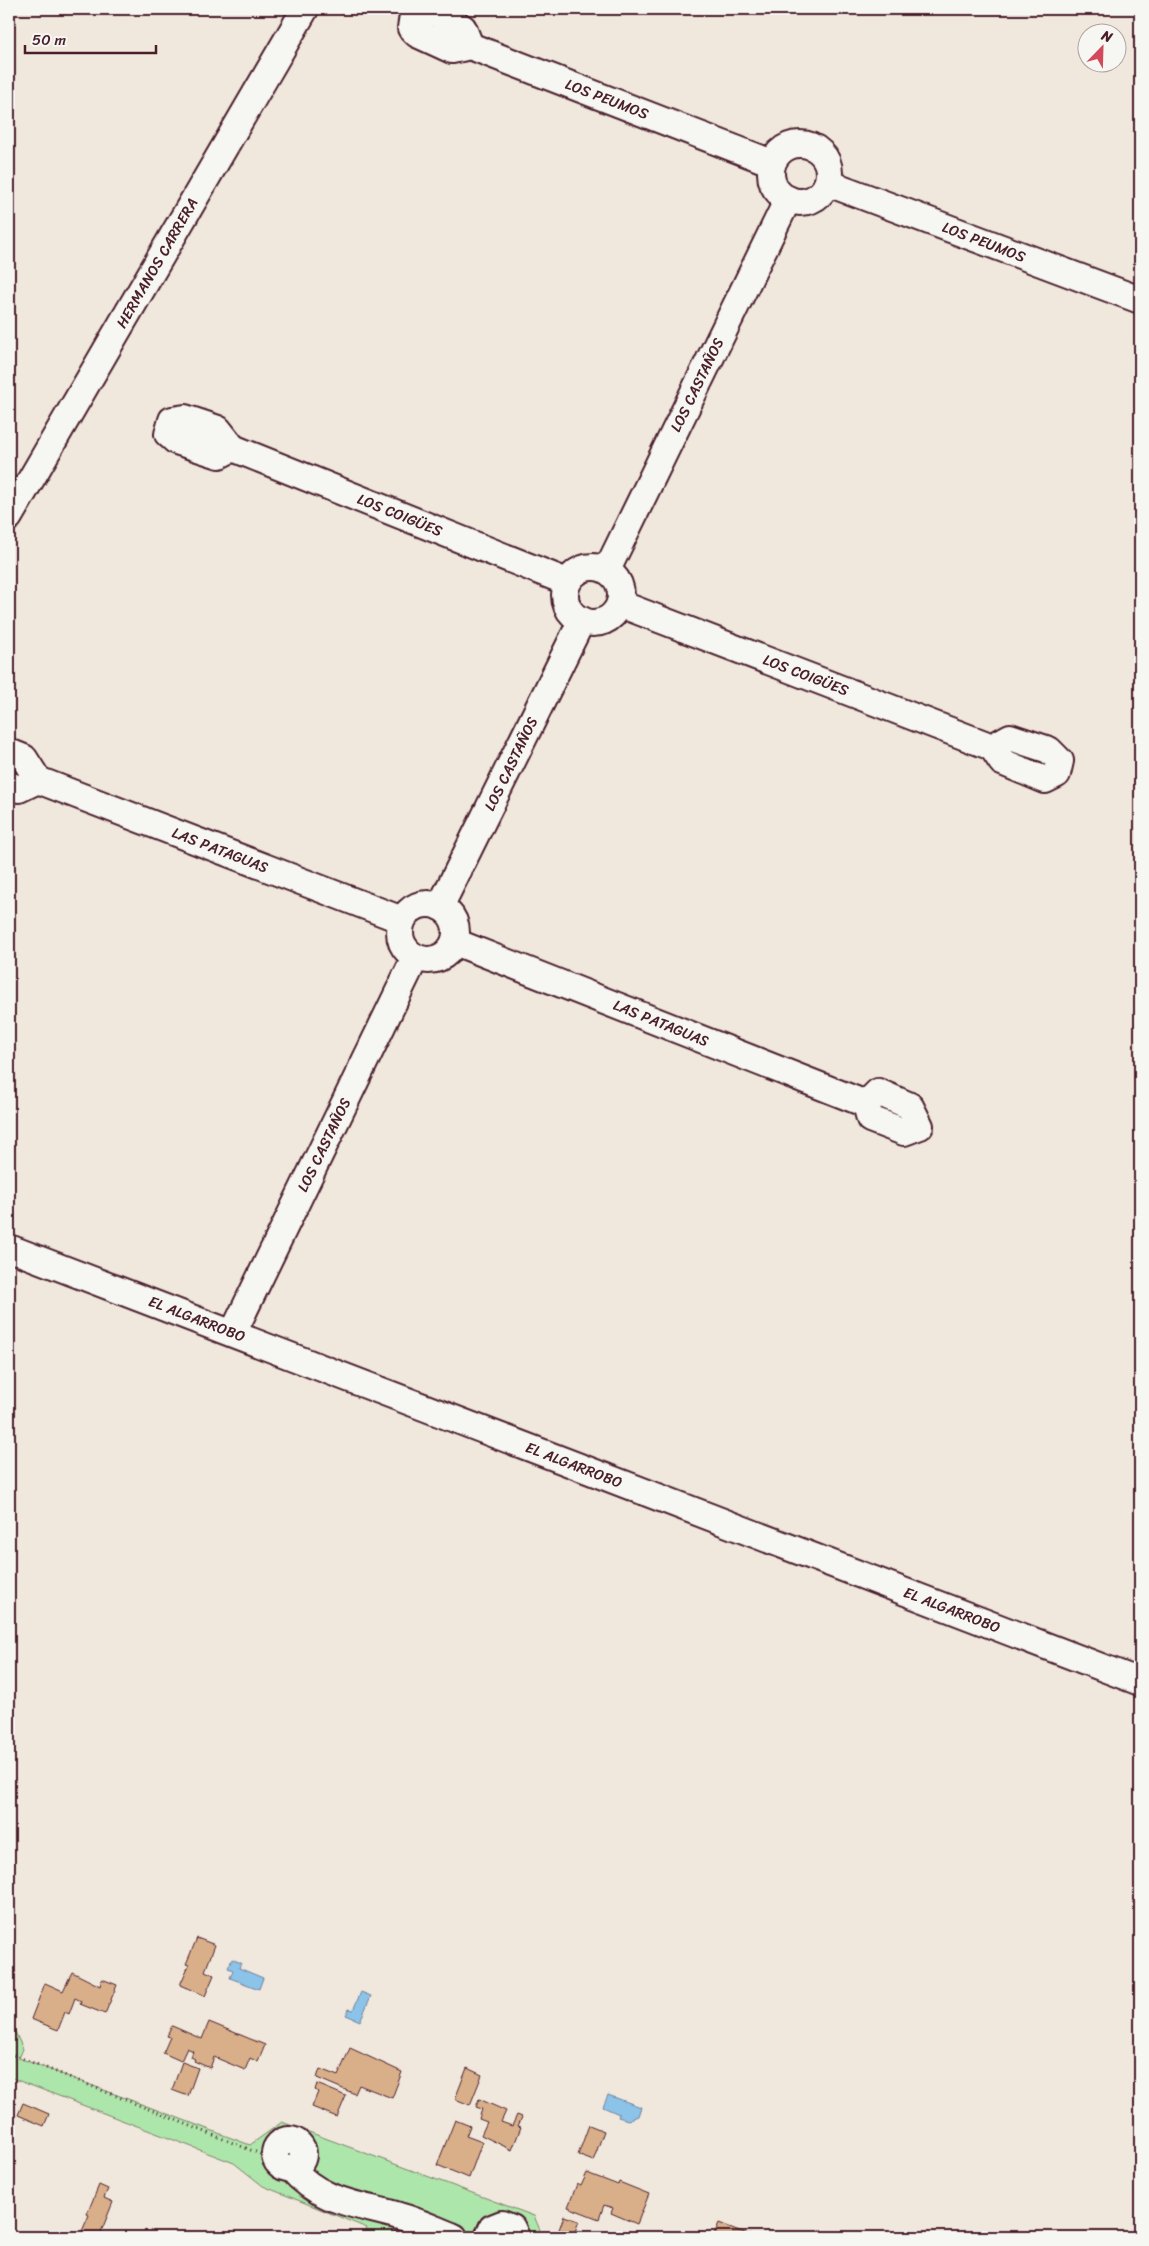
<svg xmlns="http://www.w3.org/2000/svg" width="1149" height="2246" font-family="Sriracha,sans-serif">
	<rect width="100%" height="100%" fill="#f0e8dd"/>
	<filter id="ink" filterUnits="userSpaceOnUse"><feTurbulence type="fractalNoise" baseFrequency=".02" numOctaves="2"/><feDisplacementMap in="SourceGraphic" scale="10" xChannelSelector="R" yChannelSelector="G"/><feConvolveMatrix kernelMatrix="1 2 1 2 8 2 1 2 1" color-interpolation-filters="sRGB"/></filter>
	<g filter="url(#ink)">
		<path fill="#ade6aa" stroke="#7c826a" d="M9 2019 23 2049 19 2058 250 2145 282 2122 534 2216 543 2237H364L367 2228 263 2186 234 2163 9 2077Z"/>
		<g fill="#8bc3e9" stroke="#71819d">
			<path d="M232 1959 241 1963 239 1968 263 1978 259 1989 230 1978 233 1970 228 1968Z"/>
			<path d="M361 1992 371 1996 360 2021 346 2015 349 2009 353 2010Z"/>
			<path d="M608 2095 641 2107 638 2116 628 2120 618 2117 619 2114 603 2107Z"/>
		</g>
		<g fill="#d9af8a" stroke="#4a1f2b">
			<path d="M197 1938 215 1945 205 1971 214 1975 205 1996 180 1985 189 1965 186 1964Z"/>
			<path d="M72 1972 100 1986 102 1979 117 1985 105 2014 80 2004 81 2001 75 1998 69 2014 65 2012 58 2030 31 2019 45 1983 63 1991Z"/>
			<path d="M209 2022 265 2045 258 2062 250 2058 245 2070 214 2057 210 2068 194 2061 195 2059 191 2057 193 2051 187 2048 181 2061 163 2053 170 2037 167 2036 172 2026 202 2039Z"/>
			<path d="M350 2048 402 2072 392 2098 359 2085 355 2094 317 2078 320 2069 338 2076Z"/>
			<path d="M182 2062 198 2068 188 2096 172 2090Z"/>
			<path d="M467 2068 482 2075 470 2105 455 2099Z"/>
			<path d="M317 2084 346 2096 337 2117 312 2107 318 2092 315 2090Z"/>
			<path d="M479 2099 506 2111 501 2122 512 2126 517 2115 522 2117 518 2126 521 2127 512 2150 481 2135 487 2122 479 2119 482 2109 476 2107Z"/>
			<path d="M23 2103 49 2114 44 2126 18 2115Z"/>
			<path d="M455 2120 470 2126 466 2136 482 2142 469 2178 437 2165Z"/>
			<path d="M589 2125 604 2131 593 2161 578 2155Z"/>
			<path d="M587 2173 618 2185 619 2182 649 2194 637 2224 611 2213 613 2208 604 2205 599 2219 568 2207 577 2184 581 2186Z"/>
			<path d="M99 2185 108 2189 104 2198 113 2202 99 2237H91L85 2235 86 2232 82 2231 89 2215 87 2214Z"/>
			<path d="M564 2216 579 2221 573 2237 557 2235Z"/>
			<path d="M719 2223 755 2237H713Z"/>
			<path d="M249 2233 260 2237H247Z"/>
		</g>
		<g fill="none" stroke-linecap="round" stroke-linejoin="round">
			<g stroke="#4a1f2b" stroke-width="30">
				<g id="minor">
					<path d="M423 11 436 14 463 28 470 46 452 50 417 34 411 28 413 15Z"/>
					<path d="M470 46 772 163"/>
					<circle cx="800" cy="173" r="29"/>
					<path d="M828 183 1140 300"/>
					<path d="M185 418 218 429 233 448 219 455 176 441 168 434 172 420Z"/>
					<path d="M233 448 567 582"/>
					<path d="M9 517 305 9"/>
					<circle cx="593" cy="595" r="28"/>
					<path d="M607 570 788 199"/>
					<path d="M620 604 992 747"/>
					<path d="M1010 737 1049 750 1060 761 1057 774 1045 780 1002 762 992 747Z"/>
					<path d="M9 752 24 758 38 780"/>
					<path d="M38 780 402 920"/>
					<path d="M9 785 19 789 38 780"/>
					<circle cx="428" cy="932" r="28"/>
					<path d="M440 907 582 620"/>
					<path d="M455 942 866 1104"/>
					<path d="M878 1092 910 1106 920 1126 904 1132 870 1119 866 1104Z"/>
					<path d="M9 1248 1140 1682"/>
					<path d="M233 1333 415 958"/>
					<circle cx="289" cy="2154" r="14"/>
					<path d="M291 2168C321 2203 358 2204 399 2216 418 2221 436 2230 454 2237"/>
					<path d="M488 2237 492 2228 502 2224 512 2228 516 2237"/>
				</g>
			</g>
			<path stroke="#4a1f2b" stroke-width="3" stroke-dasharray="1 4" stroke-linecap="butt" d="M9 2053 273 2159"/>
			<use href="#minor" stroke="#f6f6f2" stroke-width="26"/>
		</g>
	</g>
	<g text-anchor="middle" dominant-baseline="central" stroke-width="4" stroke-linejoin="round" paint-order="stroke">
		<g font-size="15" fill="#4a1f2b" stroke="#f6f6f2">
			<text transform="translate(607 99) rotate(21)">LOS PEUMOS</text>
			<text transform="translate(984 242) rotate(21)">LOS PEUMOS</text>
			<text transform="translate(157 263) rotate(-60)">HERMANOS CARRERA</text>
			<text transform="translate(697 385) rotate(-64)">LOS CASTAÑOS</text>
			<text transform="translate(400 515) rotate(22)">LOS COIGÜES</text>
			<text transform="translate(806 675) rotate(21)">LOS COIGÜES</text>
			<text transform="translate(511 764) rotate(-64)">LOS CASTAÑOS</text>
			<text transform="translate(220 850) rotate(21)">LAS PATAGUAS</text>
			<text transform="translate(661 1023) rotate(22)">LAS PATAGUAS</text>
			<text transform="translate(324 1145) rotate(-64)">LOS CASTAÑOS</text>
			<text transform="translate(197 1319) rotate(21)">EL ALGARROBO</text>
			<text transform="translate(574 1465) rotate(21)">EL ALGARROBO</text>
			<text transform="translate(952 1610) rotate(21)">EL ALGARROBO</text>
		</g>
	</g>
	<rect width="1149" height="2246" fill="none" stroke="#f6f6f2" stroke-width="30"/>
	<rect x="15" y="15" width="1119" height="2216" fill="none" stroke="#4a1f2b" stroke-width="2" filter="url(#ink)"/>
	<g transform="translate(1102 48) rotate(23)"><circle r="24" fill="#f6f6f2" stroke="#b1a0a2"/>
	<path d="M0-4L9 19L0 12L-9 19Z" fill="#d1495b"/>
	<text y="-8" font-size="14" font-weight="bold" text-anchor="middle" fill="#4a1f2b">N</text>
	</g>
	<path d="M25 45v8h131v-8" fill="none" stroke="#4a1f2b" stroke-width="2.5"/>
	<text x="32" y="45" font-size="15" fill="#4a1f2b" stroke="#f6f6f2" stroke-width="4" paint-order="stroke">50 m</text>
</svg>
